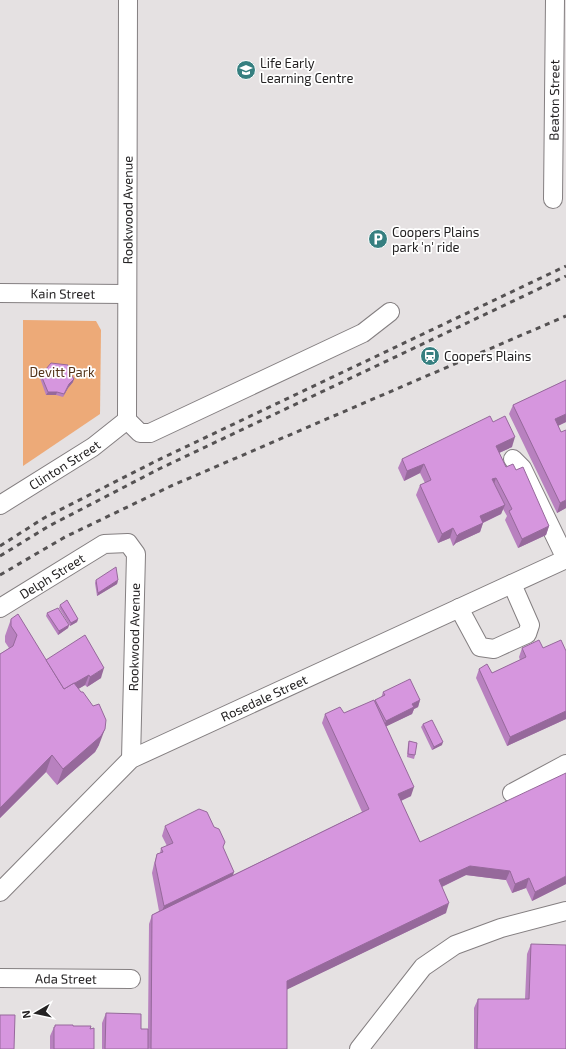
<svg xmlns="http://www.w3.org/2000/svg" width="566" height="1049" font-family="'Exo 2',sans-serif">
	<rect width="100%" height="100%" fill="#e5e1e2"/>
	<path fill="#edaa78" d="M23 320 96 321 101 330 100 414 23 466Z"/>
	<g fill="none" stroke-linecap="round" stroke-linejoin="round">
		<g stroke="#847f81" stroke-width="20">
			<g id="minor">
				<path id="s1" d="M553 199 555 0"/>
				<path id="s2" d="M0 293 126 294"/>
				<path id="s3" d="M127 420 128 0"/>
				<path d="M127 420 140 433H150L363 333 390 312"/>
				<path d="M513 459 522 468 566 559"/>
				<path id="s4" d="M0 505 93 447 127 420"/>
				<path id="s5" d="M0 608 104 544 128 543 136 554 131 759"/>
				<path d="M459 608 480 647 494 649 527 634 530 625 512 584"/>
				<path d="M512 793 566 764"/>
				<path id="s6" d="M0 892 131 759 566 559"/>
				<path id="s7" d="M0 978 131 979"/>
				<path d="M359 1049 423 967 455 945 501 928 566 911"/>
			</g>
		</g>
		<use href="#minor" stroke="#fff" stroke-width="18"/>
		<g stroke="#555253" stroke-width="3" stroke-dasharray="5 5" stroke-linecap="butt">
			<path d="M0 546 44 518 156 461 566 266"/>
			<path d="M0 556 49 526 159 469 566 276"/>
			<path d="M0 575 65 537 171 486 566 316"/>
		</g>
	</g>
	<g fill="#b881bf">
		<path d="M41 375 73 382 68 388 63 397 56 395H46L40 378Z"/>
		<path d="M566 380V422L558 426 566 508 557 513 509 414 513 405Z"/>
		<path d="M493 422 512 447 499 453 506 467 516 470 549 526 546 535 518 548 505 520 507 516 503 509 501 514 483 523 480 532 456 543 453 546 450 538 438 543 416 495 420 485 425 483 420 473 404 481 398 468 402 459Z"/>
		<path d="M96 580H118L117 584 97 596 95 583Z"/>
		<path d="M60 605 78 619 77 622 70 626 59 608Z"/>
		<path d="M47 613 69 625 68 628 58 635 46 616Z"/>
		<path d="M11 619 46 660 101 678 87 687 85 685 78 689 99 745 95 752 57 785 46 772 0 818V654L9 648 5 642V636Z"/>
		<path d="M522 648H543L566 651V719L507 746 476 678 479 669 492 673 520 660 519 657Z"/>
		<path d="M383 692 420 700 418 707 414 709 412 714 386 726 411 796 401 801 420 842 566 884 532 901 526 888 512 893 506 880 466 875 442 887 446 913 287 989V1049H102V1023L106 1013 141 1029H148L149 924 152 915 159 911 152 873 154 864 157 854 160 853 161 848 167 846 162 836 165 826 223 847 233 875 362 812 322 723 325 714 344 713 375 702V700L381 698Z"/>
		<path d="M423 724 442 745 432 750 421 727Z"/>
		<path d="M409 741 415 755 414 759 407 757 408 744Z"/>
		<path d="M531 944 566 1049H474V1008L478 999H525L527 954Z"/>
		<path d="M55 1025 73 1026 90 1029 94 1049H50V1036L54 1027H55Z"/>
	</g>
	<g fill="#96699b">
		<path d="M74 379 73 382 68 388 63 397 69 384Z"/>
		<path d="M48 392H57L56 395H46Z"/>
		<path d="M566 414V422L551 429 555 419Z"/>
		<path d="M515 437 512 447 492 456 496 446Z"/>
		<path d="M424 464 420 473 404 481 407 471Z"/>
		<path d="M496 478 493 487 492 479Z"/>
		<path d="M566 500V508L557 513 560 503Z"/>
		<path d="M505 505 501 514 476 526 480 516Z"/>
		<path d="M483 523 480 532 456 543 453 546 457 536 459 534Z"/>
		<path d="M549 526 546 535 518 548 522 539Z"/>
		<path d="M453 528 450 538 438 543 442 534Z"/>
		<path d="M118 580 117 584 97 596 98 593Z"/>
		<path d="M78 619 77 622 70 626 71 623Z"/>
		<path d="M69 625 68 628 58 635 59 631Z"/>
		<path d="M104 668 101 678 87 687 90 677Z"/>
		<path d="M89 675 85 685 70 694V686Z"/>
		<path d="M420 700 418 707 414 709 412 714 383 728 386 721 412 704Z"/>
		<path d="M566 711V719L507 746 510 737Z"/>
		<path d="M105 729 99 745 95 752 57 785 63 769Z"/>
		<path d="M443 742 442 745 432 750 434 747Z"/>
		<path d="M52 755 46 772 0 818V808Z"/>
		<path d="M414 787 411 796 394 804 398 794Z"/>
		<path d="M470 866 510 871 506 880 466 875 435 890 439 880Z"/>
		<path d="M234 872 231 882 160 916 164 906Z"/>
		<path d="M566 876V884L532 901 535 892Z"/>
		<path d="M529 878 526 888 512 893 515 884Z"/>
		<path d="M449 903 446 913 284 991 287 981Z"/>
	</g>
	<g fill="#d696de" stroke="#96699b">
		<path d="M51 363 68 365 70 373 74 379 69 384 64 394 57 392H48L41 375Z"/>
		<path d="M566 380V414L555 419 561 432 566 430V500L560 503 513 405Z"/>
		<path d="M490 416 493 422 505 416 515 437 496 446 506 467 513 464 516 470 523 467 549 526 522 539 509 511 512 509 496 478 492 479 505 505 480 516 483 523 459 534 457 536 453 528 442 534 420 485 431 480 424 464 407 471 402 459Z"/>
		<path d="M116 567 118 580 98 593 96 580Z"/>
		<path d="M67 600 78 619 71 623 60 605Z"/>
		<path d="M58 608 69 625 59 631 47 613Z"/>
		<path d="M18 614 64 689 74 683 81 692H83L93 706 99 704 106 720 105 729 101 736 63 769 52 755 0 808V654L13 646 17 635 11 626V619Z"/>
		<path d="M85 635 104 668 90 677 89 675 75 683H74L64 689 46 660Z"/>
		<path d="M539 640 543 648 561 640 566 651V711L510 737 479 669 487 664 492 673 526 657 522 648Z"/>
		<path d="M410 679 420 700 412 704 414 707 386 721 375 700 385 695 383 692Z"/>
		<path d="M374 700 414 787 398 794 420 842 566 773V876L535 892 529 878 515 884 510 871 470 866 439 880 449 903 287 981V1049H151L152 915 369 809 325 714 340 707 344 713Z"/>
		<path d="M432 720 443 742 434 747 423 724Z"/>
		<path d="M409 741 417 743 415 755 408 754Z"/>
		<path d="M199 809 207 812 214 827 219 829 225 842 223 847 234 872 164 906 155 863 157 854 163 852 161 848 173 843 165 826Z"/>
		<path d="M531 944 566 945V1049H477L478 999H529Z"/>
		<path d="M106 1013 141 1014V1029H148V1049H105Z"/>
		<path d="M0 1015H15L14 1049H0Z"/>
		<path d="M55 1025H73V1026H91L90 1029 94 1028V1049H54V1027H55Z"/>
	</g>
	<defs>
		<g id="school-disc" transform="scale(1)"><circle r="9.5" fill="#367f80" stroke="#fff"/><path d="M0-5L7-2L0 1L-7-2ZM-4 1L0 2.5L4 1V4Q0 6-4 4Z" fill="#fff"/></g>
		<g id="parking-disc" transform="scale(1)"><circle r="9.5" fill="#367f80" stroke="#fff"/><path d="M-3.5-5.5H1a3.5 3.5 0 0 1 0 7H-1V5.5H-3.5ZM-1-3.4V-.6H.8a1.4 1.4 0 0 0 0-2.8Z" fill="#fff"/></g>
		<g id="station-disc" transform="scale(1)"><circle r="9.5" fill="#367f80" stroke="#fff"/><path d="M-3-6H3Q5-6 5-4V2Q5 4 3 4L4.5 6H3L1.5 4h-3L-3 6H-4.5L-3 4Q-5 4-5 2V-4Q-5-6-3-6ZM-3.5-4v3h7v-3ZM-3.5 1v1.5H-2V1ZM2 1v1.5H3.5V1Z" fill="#fff"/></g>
	</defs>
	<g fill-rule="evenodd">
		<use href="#school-disc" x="246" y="70"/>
		<use href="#parking-disc" x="378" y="239"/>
		<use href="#station-disc" x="430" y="356"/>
	</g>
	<g text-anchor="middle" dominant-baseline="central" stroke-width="3.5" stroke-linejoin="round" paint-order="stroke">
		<g font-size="13" fill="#242223" stroke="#fff" text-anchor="start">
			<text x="260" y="63">Life Early<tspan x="260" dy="15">Learning Centre</tspan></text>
			<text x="392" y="232">Coopers Plains<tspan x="392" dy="15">park 'n' ride</tspan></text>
			<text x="444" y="356">Coopers Plains</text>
		</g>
		<g font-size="13" fill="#242223" stroke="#fff">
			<text stroke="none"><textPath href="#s1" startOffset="99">Beaton Street</textPath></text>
			<text stroke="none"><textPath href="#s3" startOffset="210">Rookwood Avenue</textPath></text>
			<text stroke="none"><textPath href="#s2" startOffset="63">Kain Street</textPath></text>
			<text stroke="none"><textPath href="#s4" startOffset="76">Clinton Street</textPath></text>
			<text stroke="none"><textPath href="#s5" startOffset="61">Delph Street</textPath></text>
			<text transform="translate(134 637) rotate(-89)">Rookwood Avenue</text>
			<text stroke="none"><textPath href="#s6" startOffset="333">Rosedale Street</textPath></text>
			<text stroke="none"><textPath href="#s7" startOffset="66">Ada Street</textPath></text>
		</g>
		<g font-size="13" fill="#533319" stroke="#fff">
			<text x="62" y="372">Devitt Park</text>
		</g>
	</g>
	<g transform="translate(36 1013) rotate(261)" stroke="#ffffff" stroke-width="3" paint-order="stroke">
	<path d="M0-3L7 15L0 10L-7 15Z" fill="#242223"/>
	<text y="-6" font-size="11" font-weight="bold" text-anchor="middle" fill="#242223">N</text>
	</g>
</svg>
